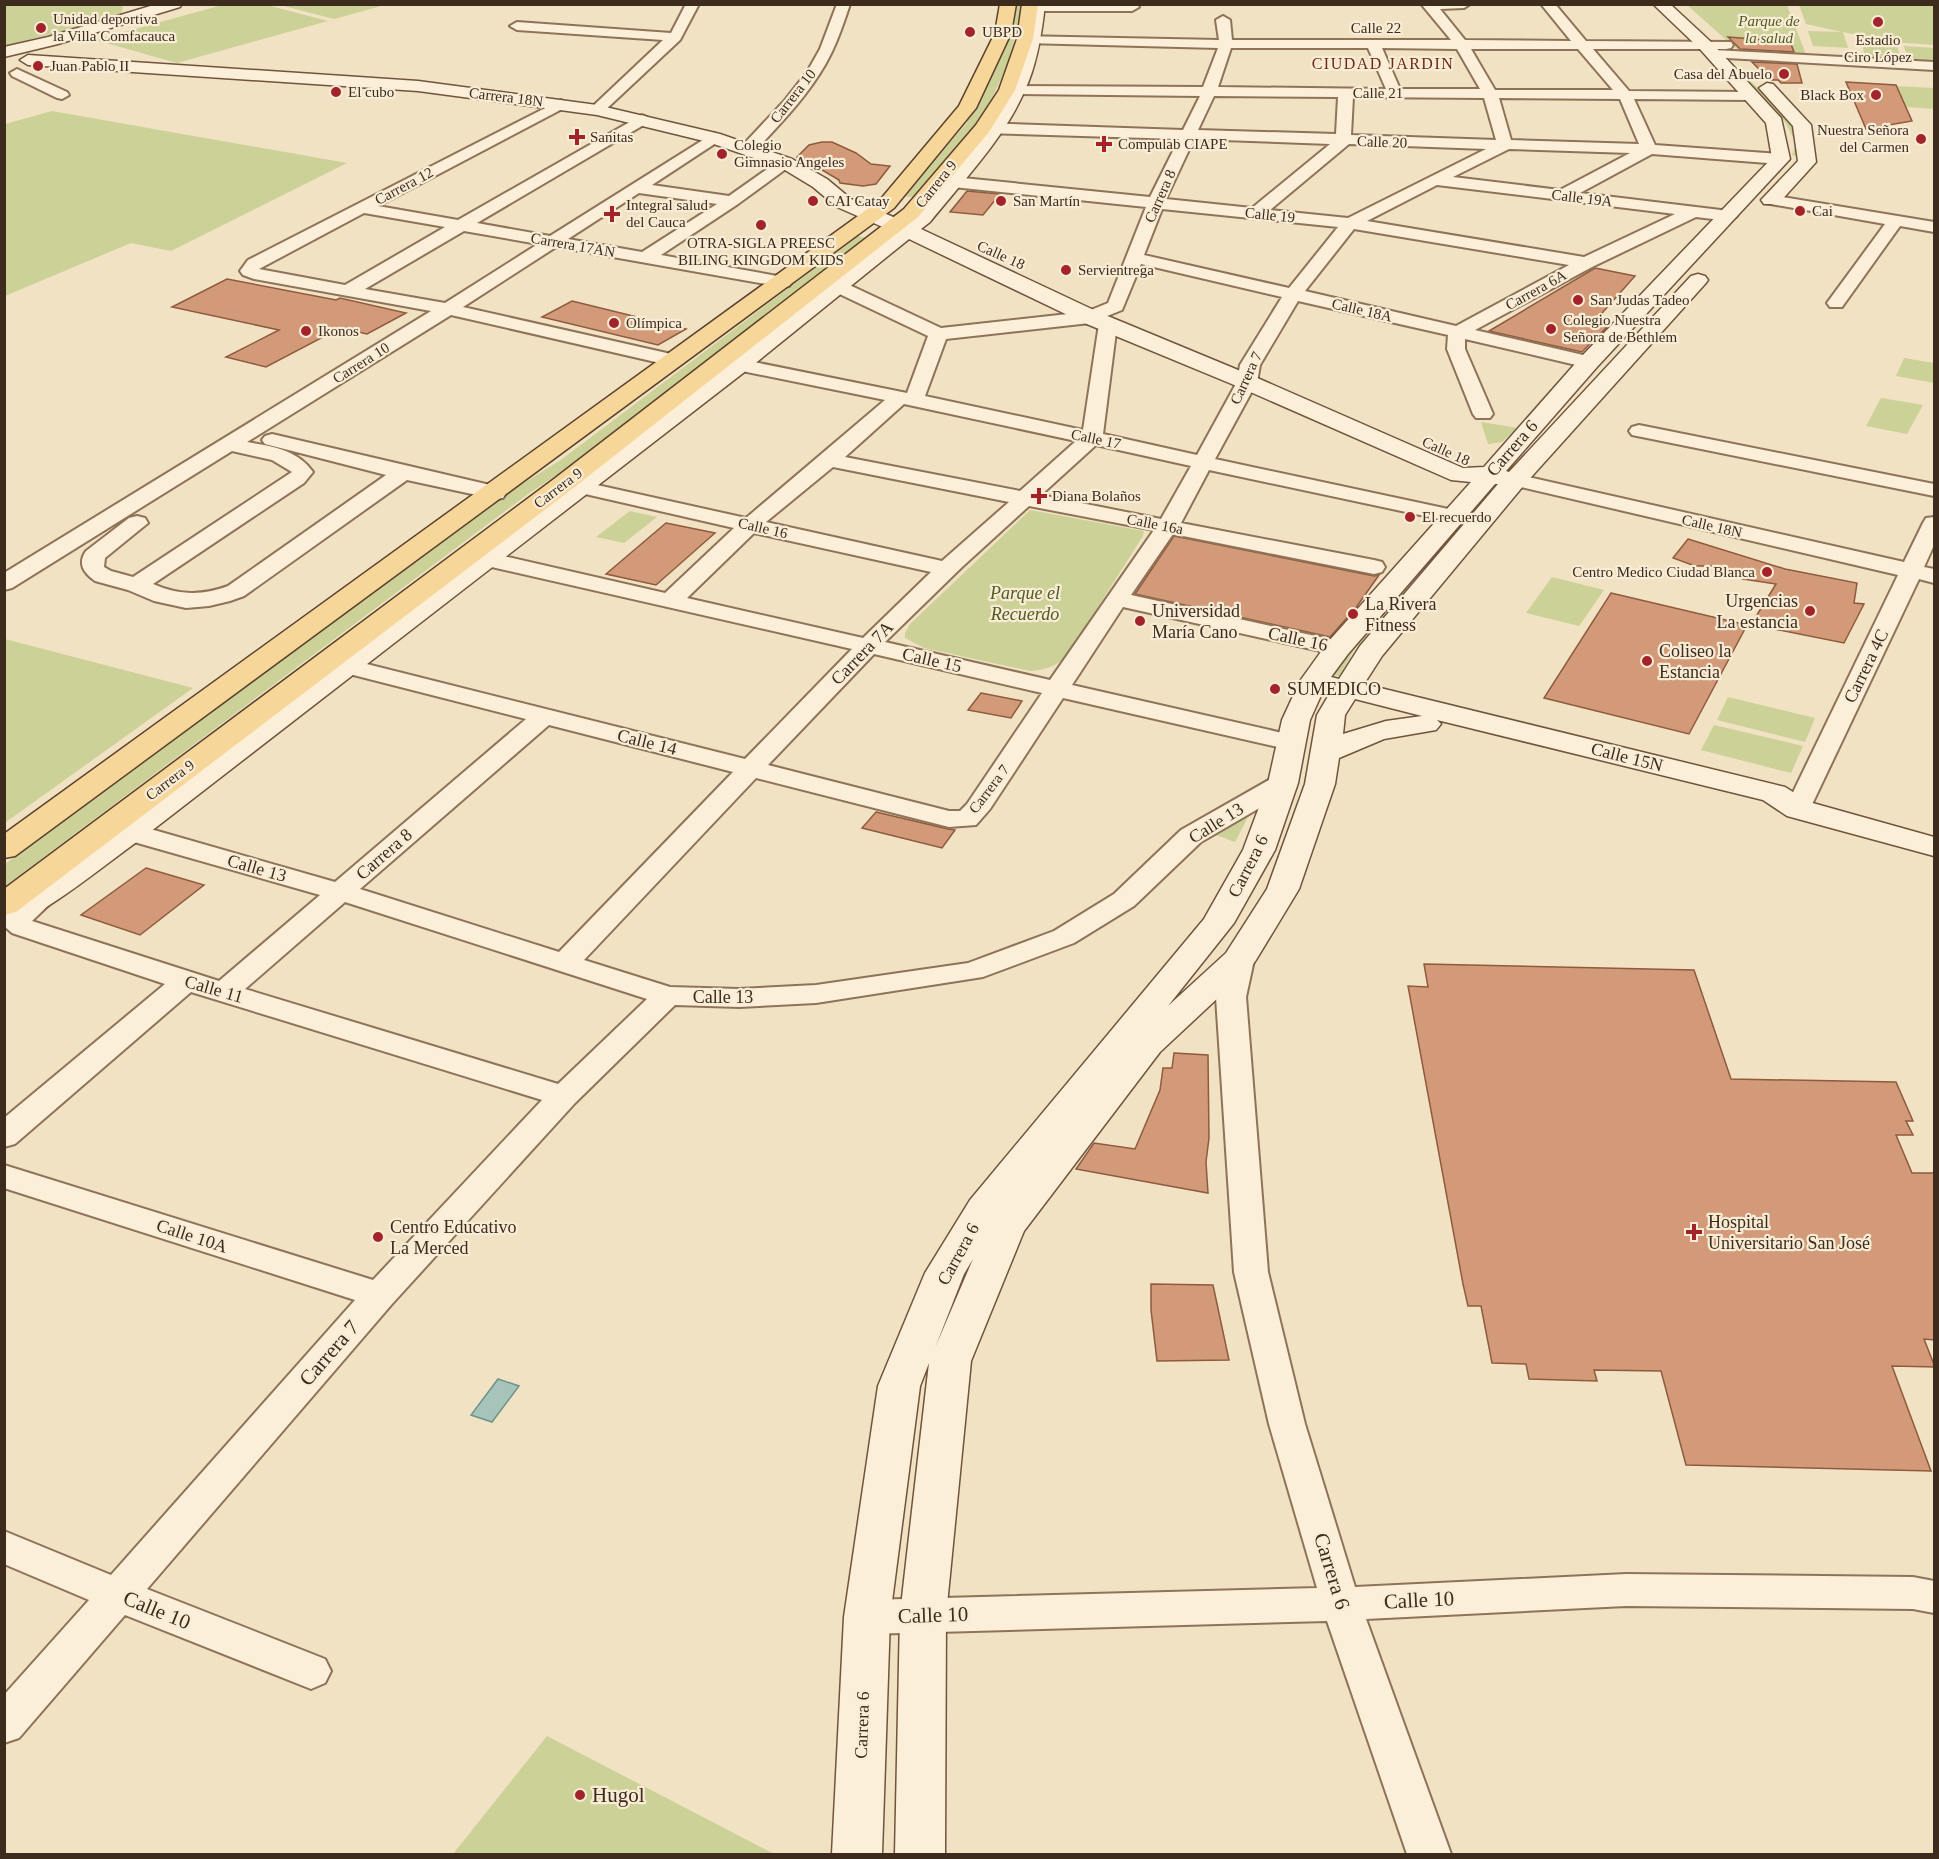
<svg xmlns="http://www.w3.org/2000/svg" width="1939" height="1859" font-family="Georgia,serif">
	<rect width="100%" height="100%" fill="#f1e2c4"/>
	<g fill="#ccd197">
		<path d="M122 4 123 8 120 16 5 46 4 5Z"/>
		<path d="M226 4 267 5 328 21 177 63 95 40Z"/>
		<path d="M280 5H385L334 19Z"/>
		<path d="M1014 5H1021C1016 46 1001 87 978 122 961 149 936 173 916 198L904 196 966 124 982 96 1010 36Z"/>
		<path d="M1687 5H1787L1807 57 1741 53Z"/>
		<path d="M1799 5H1934V45L1891 42 1843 32 1848 48 1813 46 1808 31 1842 32 1806 24Z"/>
		<path d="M1862 43 1897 45 1901 60 1865 58Z"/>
		<path d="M1904 46 1934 48V62L1908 61Z"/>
		<path d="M1720 55H1723L1794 122 1802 144 1796 156 1792 155 1796 143 1785 122Z"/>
		<path d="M1896 86 1934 88V109L1906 107Z"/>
		<path d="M52 111 347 163 171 251 131 243 5 296V124Z"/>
		<path d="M858 236 868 238 578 461 528 494 5 886V864L513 490 562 459Z"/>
		<path d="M1904 358 1934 363V383L1896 376Z"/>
		<path d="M1881 398 1923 405 1907 434 1866 426Z"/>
		<path d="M1481 422 1518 428 1502 442 1488 444Z"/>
		<path d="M1030 510 1144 531 1143 536 1067 656C1056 666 1046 670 1030 671L924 648 905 638V633L910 624Z"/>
		<path d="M630 511 657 517 624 543 596 537Z"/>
		<path d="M1442 535 1449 538 1354 650 1339 676 1332 675Z"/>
		<path d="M1552 577 1604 590 1579 626 1526 613Z"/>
		<path d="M5 639 193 688 6 822Z"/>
		<path d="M1728 697 1815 718 1805 742 1717 720Z"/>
		<path d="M1714 725 1803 746 1791 773 1701 750Z"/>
		<path d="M1250 813 1235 842 1213 834Z"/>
		<path d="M547 1736 774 1854H453Z"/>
	</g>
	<path fill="#a6c4ba" stroke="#6c9488" stroke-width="1.5" d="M498 1379 519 1386 492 1422 471 1415Z"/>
	<g fill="#d29a78" stroke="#8f5a3d" stroke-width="1.5">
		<path d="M1728 37 1779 41 1780 43 1791 44 1794 52 1740 49Z"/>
		<path d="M1752 62 1797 64 1802 83H1781L1778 80H1770Z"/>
		<path d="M1846 82 1896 85 1912 121 1866 129Z"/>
		<path d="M822 142H832L856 153 871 164 890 166 876 184 863 186 840 183 839 180 822 170 821 167 797 157 809 145Z"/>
		<path d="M967 191 1000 194 983 215 950 212Z"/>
		<path d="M1595 268 1635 276 1595 321 1610 324 1582 352 1489 331Z"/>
		<path d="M227 279 336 300 340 298 406 313 367 334 340 328 266 367 226 357 279 330 172 307Z"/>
		<path d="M572 301 686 329 658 345 542 317Z"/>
		<path d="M666 523 715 533 656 585 606 574Z"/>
		<path d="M1174 536 1374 576 1379 575 1355 609 1330 637 1135 594Z"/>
		<path d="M1688 539 1785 569 1857 583 1854 603 1864 604 1844 643 1774 629 1755 618 1776 584 1743 579 1732 575 1718 566H1695L1673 558Z"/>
		<path d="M1611 593 1747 625 1689 734 1544 698Z"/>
		<path d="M981 693 1022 701 1011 718 968 710Z"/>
		<path d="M876 812 948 829 955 830 942 848 862 828Z"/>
		<path d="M146 868 204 885 140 935 81 915Z"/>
		<path d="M1424 964 1694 970 1731 1079 1896 1082 1913 1121H1906L1913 1135H1896L1912 1173H1935V1340L1924 1339 1935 1367 1892 1366 1931 1471 1686 1465 1661 1371 1594 1370 1597 1381 1529 1379 1526 1364 1492 1363 1481 1306H1468L1463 1284 1408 986 1428 987Z"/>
		<path d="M1174 1053 1208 1055 1209 1138 1206 1162 1208 1193 1076 1169 1094 1143 1135 1149 1160 1090 1163 1068H1172Z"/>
		<path d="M1151 1284 1213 1285 1229 1360 1157 1361 1151 1310Z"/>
	</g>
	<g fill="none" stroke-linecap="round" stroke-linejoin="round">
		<g stroke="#8e7359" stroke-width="4">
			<g id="street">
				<path d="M686 4H699L680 40 602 113 597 114 590 110 592 107 663 40 517 30 510 26 517 22 671 33Z"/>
				<path d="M837 4H850C843 25 836 46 825 65 806 98 779 125 754 152H742L740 149 742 146 785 100 807 72 820 49Z"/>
				<path d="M1025 4H1137L1139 7 1132 11H1030L1025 10 1023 7Z"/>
				<path d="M1470 4 1464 8 1440 9 1465 40 1571 41 1541 4H1555L1586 41 1731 42 1733 45 1731 48 1726 49H1593L1629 91 1749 92 1756 96 1749 100 1634 99 1655 145 1781 154 1789 159 1781 164 1652 154 1580 193 1729 211 1737 216 1729 221 1696 217 1592 267 1475 330 1596 358 1599 362 1596 366 1589 368 1465 339V349L1493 414 1490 418H1476L1473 414 1447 349 1448 335 1298 301 1260 365 1257 382 1215 459 1453 510 1461 511 1464 516 1461 521 1453 522 1209 470 1181 523 1374 560 1382 562 1385 567 1382 572 1374 574 1173 534 1131 595 1338 641 1346 643 1350 648 1346 653 1338 655 1123 607 1072 685 1300 737 1304 742 1300 747 1291 750 1063 698 990 809 976 825 949 827 756 778 584 960 670 987 739 989 816 985 968 963 1054 931 1114 894 1181 830 1274 777 1283 775 1292 777 1296 783 1292 789 1201 842 1134 906 1074 943 983 977 816 1003 739 1007 675 1005 575 1103 392 1304 147 1589 325 1659 331 1671 325 1683 311 1689 125 1615 19 1738 4 1743V1695L89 1600 4 1564V1531L111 1575 355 1300 4 1188V1165L373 1280 542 1100 191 992 15 1144 4 1147V1118L165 984 12 933 4 926V916L8 911 33 891 43 889 53 891 57 897 32 921 219 981 320 895 120 838 117 832 120 826 130 824 140 826 335 882 526 719 318 666 315 661 318 656 327 654 745 759 852 649 461 560 458 555 461 550 469 548 665 593 734 528 572 491 568 487 572 483 579 481 746 518 885 400 732 369 729 365 732 361 739 359 907 393 928 336 831 290 828 286 831 282H843L941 328 1086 312 1108 303 1146 207 953 187 945 182 953 177 1150 197 1179 139 983 133 975 128 983 123 1183 130 1200 96 1007 94 1000 90 1007 86 1203 87 1218 48 1025 43 1020 42 1018 39 1020 36 1219 40 1216 20 1223 16 1230 20 1232 40H1451L1422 5ZM1231 48H1368L1386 89 1218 87ZM1382 48 1457 49 1480 89H1400ZM1471 49H1578L1613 90H1495ZM1214 96 1338 97 1336 134 1198 130ZM1353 97 1484 98 1496 140 1351 135ZM1499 98 1620 99 1639 144 1511 140ZM1194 139 1330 144 1252 208 1166 199ZM1349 144 1486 149 1348 218 1270 210ZM1509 149 1630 153 1560 190 1453 177ZM1437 185 1675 214 1584 257 1367 221ZM1162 209 1338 227 1289 288 1144 255ZM1354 229 1569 265 1456 326 1305 291ZM1141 264 1282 297 1240 365 1237 382 1197 455 1103 434 1117 324 1115 320H1101L1099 324 1083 430 925 396 946 339 1090 323 1122 310ZM904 404 1076 441 1020 491 845 457ZM1096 445 1191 466 1161 519 1041 495ZM833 467 1009 502 942 561 766 522ZM1029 506 1154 530 1050 680 885 642 962 567ZM754 533 931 572 863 638 687 598ZM874 654 1042 693 967 804 960 811H949L768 765ZM549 725 733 772 559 952 360 889ZM345 902 647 999 558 1084 245 989Z"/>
				<path d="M1714 50 1934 62V70L1709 57 1707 54Z"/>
				<path d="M17 69 67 92 69 95 62 99 57 98 12 76 10 73Z"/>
				<path d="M561 100 568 104 566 107 378 206 458 220 642 115 647 117 650 120 647 123 477 223 550 236 714 133 722 138 719 141 652 185 729 196 780 160 786 158 794 163 738 204 661 255 783 277 789 278 792 282 789 286 783 287 556 247 463 307 680 356 683 360 680 364 673 366 451 315 247 442C272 446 298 450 313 472L304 483 153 584C179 595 201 596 228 586L386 475 265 444 262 440 265 436 272 434 503 488 506 493 503 498 495 499 407 480 244 596 230 601 209 606 186 608 154 601 128 590 95 581C84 573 77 564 86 551L129 518 137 516 145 518 148 523 105 558 104 567 111 571 133 577 292 472 272 460 232 451 12 588 4 590V573L431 311 254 279 243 275 240 271 248 260ZM639 193 717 204 642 252 568 239ZM364 213 445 227 345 285 259 269ZM464 231 538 244 445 303 365 289Z"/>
				<path d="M1771 195 1934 222V232L1900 226 1842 307H1830L1827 303 1885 224 1765 203 1763 200Z"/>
				<path d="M1639 425 1934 484V496L1632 435 1629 431 1632 427Z"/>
				<path d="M1515 474 1904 562 1923 523 1926 518 1934 517V545L1924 567 1934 569V583L1919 579 1807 815 1798 817 1789 815 1785 809 1898 575 1508 484 1504 480 1508 476Z"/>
				<path d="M1239 951 1249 954 1254 960 1246 997 1268 1272 1305 1424 1355 1587 1626 1574 1913 1577 1934 1581V1613L1913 1609 1626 1606 1366 1619 1451 1854H1407L1327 1621 867 1634 853 1629 847 1617 853 1605 867 1600 1317 1588 1269 1424 1234 1272 1216 997 1224 960 1229 954Z"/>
			</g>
		</g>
		<g stroke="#70543c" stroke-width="3">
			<g id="secondary">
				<path d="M157 4H182L180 7 58 44 4 57V47L48 37Z"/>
				<path d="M1029 4H1045C1042 33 1037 64 1025 90 1004 139 963 181 930 222L921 229 1098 312 1255 377 1463 468 1484 467 1581 357 1772 158 1766 123 1699 48 1653 4H1670L1711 42 1781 118 1790 159 1597 367 1506 471 1509 472 1691 276 1698 274 1705 276 1708 280 1705 284 1524 485 1382 656 1364 684 1785 787 1809 802 1934 837V856L1787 816 1763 800 1437 720 1441 724 1436 730 1384 739 1339 758 1335 784 1299 889 1256 960 1251 967 1160 1052 1024 1231 971 1361 946 1615 945 1854H895L900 1615 929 1363 920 1386 890 1617 882 1854H832L844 1617 878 1386 925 1273 970 1200 1204 919 1243 850 1268 783 1282 720 1300 681 1328 642 1471 482 1451 480 1239 387 1082 322 909 239 747 370 141 839C106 863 44 917 4 927V903L29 889 119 825 731 360 894 232 837 207 813 187 780 167 708 142 597 115 418 91 28 65 20 60 28 55 418 81 597 105 720 134 792 159 827 179 851 199 905 222 916 214C946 178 991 132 1009 89 1020 62 1026 33 1029 4ZM1495 484H1498L1360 646 1339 679 1331 677 1348 654ZM1323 691 1330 693 1317 715 1305 784 1267 889 1226 953 1168 1006 1234 923 1275 850 1298 783 1310 720ZM1355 699 1422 716 1386 721 1343 734 1345 715ZM973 1259 935 1348 964 1274Z"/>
				<path d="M1767 83 1773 84 1811 125 1816 162 1778 204H1764L1761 200 1798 161 1793 126 1759 88Z"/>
			</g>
		</g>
		<g stroke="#5c412d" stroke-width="3">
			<g id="primary">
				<path d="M1000 4H1016L1011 33 976 108 894 208 15 856 4 858V834L880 200 959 106 995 33Z"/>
				<path d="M1022 4H1038L1033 39 1015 90 989 132 918 217 572 489 16 912 4 915V889L554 479 904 209 976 125 999 90 1017 39Z"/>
			</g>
		</g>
		<use href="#street" fill="#fbefd9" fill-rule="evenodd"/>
		<use href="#secondary" fill="#fbefd9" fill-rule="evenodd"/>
		<use href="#primary" fill="#f7d69a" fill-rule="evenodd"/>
	</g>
	<g fill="#a2242a" stroke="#f8ecd5" stroke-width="2">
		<circle cx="1878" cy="22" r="6"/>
		<circle cx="41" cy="28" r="6"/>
		<circle cx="970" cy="32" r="6"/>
		<circle cx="38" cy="66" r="6"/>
		<circle cx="1784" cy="74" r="6"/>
		<circle cx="336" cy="92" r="6"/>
		<circle cx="1876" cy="95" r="6"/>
		<path d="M574 128h6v6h6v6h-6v6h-6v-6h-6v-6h6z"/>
		<circle cx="1921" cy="139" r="6"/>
		<path d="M1101 135h6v6h6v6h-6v6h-6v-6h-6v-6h6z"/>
		<circle cx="722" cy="154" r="6"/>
		<circle cx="813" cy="201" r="6"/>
		<circle cx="1001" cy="201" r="6"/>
		<circle cx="1800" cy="211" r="6"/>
		<path d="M609 205h6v6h6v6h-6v6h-6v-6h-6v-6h6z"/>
		<circle cx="761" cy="225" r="6"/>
		<circle cx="1066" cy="270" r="6"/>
		<circle cx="1578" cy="300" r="6"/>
		<circle cx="614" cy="323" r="6"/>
		<circle cx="1551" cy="329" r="6"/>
		<circle cx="306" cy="331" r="6"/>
		<path d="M1036 487h6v6h6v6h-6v6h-6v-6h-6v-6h6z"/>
		<circle cx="1410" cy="517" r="6"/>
		<circle cx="1767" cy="572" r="6"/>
		<circle cx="1810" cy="611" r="6"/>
		<circle cx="1353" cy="614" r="6"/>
		<circle cx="1140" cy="621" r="6"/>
		<circle cx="1647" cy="661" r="6"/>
		<circle cx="1275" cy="689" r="6"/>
		<path d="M1691 1223h6v6h6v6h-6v6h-6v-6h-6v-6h6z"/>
		<circle cx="378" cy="1237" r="6"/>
		<circle cx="580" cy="1795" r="6"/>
	</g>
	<g text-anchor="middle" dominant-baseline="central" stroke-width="4.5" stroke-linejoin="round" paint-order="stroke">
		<g font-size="15" fill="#3d2c1e" stroke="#f8ecd5" text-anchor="start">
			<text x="53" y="19">Unidad deportiva<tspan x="53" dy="17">la Villa Comfacauca</tspan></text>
			<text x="982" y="32">UBPD</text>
			<text x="1878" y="40" text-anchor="middle">Estadio<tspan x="1878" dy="17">Ciro López</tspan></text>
			<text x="50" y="66">Juan Pablo II</text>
			<text x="1772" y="74" text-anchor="end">Casa del Abuelo</text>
			<text x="348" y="92">El cubo</text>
			<text x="1864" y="95" text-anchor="end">Black Box</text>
			<text x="1909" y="130" text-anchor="end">Nuestra Señora<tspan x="1909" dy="17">del Carmen</tspan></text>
			<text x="590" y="137">Sanitas</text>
			<text x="1118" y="144">Compulab CIAPE</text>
			<text x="734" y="145">Colegio<tspan x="734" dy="17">Gimnasio Angeles</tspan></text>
			<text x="825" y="201">CAI Catay</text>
			<text x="1013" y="201">San Martín</text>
			<text x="626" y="205">Integral salud<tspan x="626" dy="17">del Cauca</tspan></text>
			<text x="1812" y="211">Cai</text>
			<text x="761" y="243" text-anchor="middle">OTRA-SIGLA PREESC<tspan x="761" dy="17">BILING KINGDOM KIDS</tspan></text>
			<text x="1078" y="270">Servientrega</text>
			<text x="1590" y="300">San Judas Tadeo</text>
			<text x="1563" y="320">Colegio Nuestra<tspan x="1563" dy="17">Señora de Bethlem</tspan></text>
			<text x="626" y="323">Olímpica</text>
			<text x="318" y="331">Ikonos</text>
			<text x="1052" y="496">Diana Bolaños</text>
			<text x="1422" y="517">El recuerdo</text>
			<text x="1755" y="572" text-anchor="end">Centro Medico Ciudad Blanca</text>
		</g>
		<g font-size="15" font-style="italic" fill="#4f5b23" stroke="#f8ecd5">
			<text x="1769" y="21">Parque de<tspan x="1769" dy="17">la salud</tspan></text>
		</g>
		<g font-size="15" fill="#3d2c1e" stroke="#f8ecd5">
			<text x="1376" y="28">Calle 22</text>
			<text x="1378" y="93">Calle 21</text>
			<text transform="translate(793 96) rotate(-52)">Carrera 10</text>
			<text transform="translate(506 97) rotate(7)">Carrera 18N</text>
			<text transform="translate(1382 142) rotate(2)">Calle 20</text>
			<text transform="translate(936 184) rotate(-51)">Carrera 9</text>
			<text transform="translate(404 186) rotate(-28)">Carrera 12</text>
			<text transform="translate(1160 196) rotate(-66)">Carrera 8</text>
			<text transform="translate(1582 198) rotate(7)">Calle 19A</text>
			<text transform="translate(1270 215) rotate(6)">Calle 19</text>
			<text transform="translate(573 245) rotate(10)">Carrera 17AN</text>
			<text transform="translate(1001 255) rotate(24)">Calle 18</text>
			<text transform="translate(1536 290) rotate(-29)">Carrera 6A</text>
			<text transform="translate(1362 310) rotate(13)">Calle 18A</text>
			<text transform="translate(361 363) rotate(-32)">Carrera 10</text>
			<text transform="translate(1246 378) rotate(-65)">Carrera 7</text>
			<text transform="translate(1096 439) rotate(12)">Calle 17</text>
			<text transform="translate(1446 451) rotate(24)">Calle 18</text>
			<text transform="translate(558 488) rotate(-37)">Carrera 9</text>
			<text transform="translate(1155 524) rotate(11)">Calle 16a</text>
			<text transform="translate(1712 526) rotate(13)">Calle 18N</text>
			<text transform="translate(763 528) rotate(13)">Calle 16</text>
			<text transform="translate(170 780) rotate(-37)">Carrera 9</text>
			<text transform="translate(989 789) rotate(-53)">Carrera 7</text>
		</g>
		<g font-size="16" letter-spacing="1.5" fill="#6d281a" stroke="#f8ecd5">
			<text x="1383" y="63">CIUDAD JARDIN</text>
		</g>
		<g font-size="18" fill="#3d2c1e" stroke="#f8ecd5">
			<text transform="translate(1512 448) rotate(-49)">Carrera 6</text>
			<text transform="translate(1298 639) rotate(12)">Calle 16</text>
			<text transform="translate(862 653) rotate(-46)">Carrera 7A</text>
			<text transform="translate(932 660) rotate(13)">Calle 15</text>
			<text transform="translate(1866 666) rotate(-64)">Carrera 4C</text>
			<text transform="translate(647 742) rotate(14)">Calle 14</text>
			<text transform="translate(1627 757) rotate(14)">Calle 15N</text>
			<text transform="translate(1216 823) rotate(-32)">Calle 13</text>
			<text transform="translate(384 854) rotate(-41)">Carrera 8</text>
			<text transform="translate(1248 866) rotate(-63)">Carrera 6</text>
			<text transform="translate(257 868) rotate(16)">Calle 13</text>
			<text transform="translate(214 989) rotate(16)">Calle 11</text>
			<text x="723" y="997">Calle 13</text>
			<text transform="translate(192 1236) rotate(18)">Calle 10A</text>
			<text transform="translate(958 1254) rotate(-61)">Carrera 6</text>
			<text transform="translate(862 1725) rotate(-88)">Carrera 6</text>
		</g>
		<g font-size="18" font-style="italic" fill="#4f5b23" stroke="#f8ecd5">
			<text x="1025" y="593">Parque el<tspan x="1025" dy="21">Recuerdo</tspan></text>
		</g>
		<g font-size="18" fill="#3d2c1e" stroke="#f8ecd5" text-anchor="start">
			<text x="1798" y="601" text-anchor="end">Urgencias<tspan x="1798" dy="21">La estancia</tspan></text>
			<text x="1365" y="604">La Rivera<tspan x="1365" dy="21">Fitness</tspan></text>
			<text x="1152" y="611">Universidad<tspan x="1152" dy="21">María Cano</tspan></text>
			<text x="1659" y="651">Coliseo la<tspan x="1659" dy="21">Estancia</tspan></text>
			<text x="1287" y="689">SUMEDICO</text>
			<text x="1708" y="1222">Hospital<tspan x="1708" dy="21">Universitario San José</tspan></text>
			<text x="390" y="1227">Centro Educativo<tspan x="390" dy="21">La Merced</tspan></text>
		</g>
		<g font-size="21" fill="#3d2c1e" stroke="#f8ecd5">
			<text transform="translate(329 1353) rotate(-49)">Carrera 7</text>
			<text transform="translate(1332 1571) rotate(73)">Carrera 6</text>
			<text transform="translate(1419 1600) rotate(-3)">Calle 10</text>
			<text transform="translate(157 1610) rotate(22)">Calle 10</text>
			<text transform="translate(933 1615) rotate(-2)">Calle 10</text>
		</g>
		<g font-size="21" fill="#3d2c1e" stroke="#f8ecd5" text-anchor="start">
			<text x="592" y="1795">Hugol</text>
		</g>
	</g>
	<rect width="1939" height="1859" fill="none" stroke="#3d2c1e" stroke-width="12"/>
</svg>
